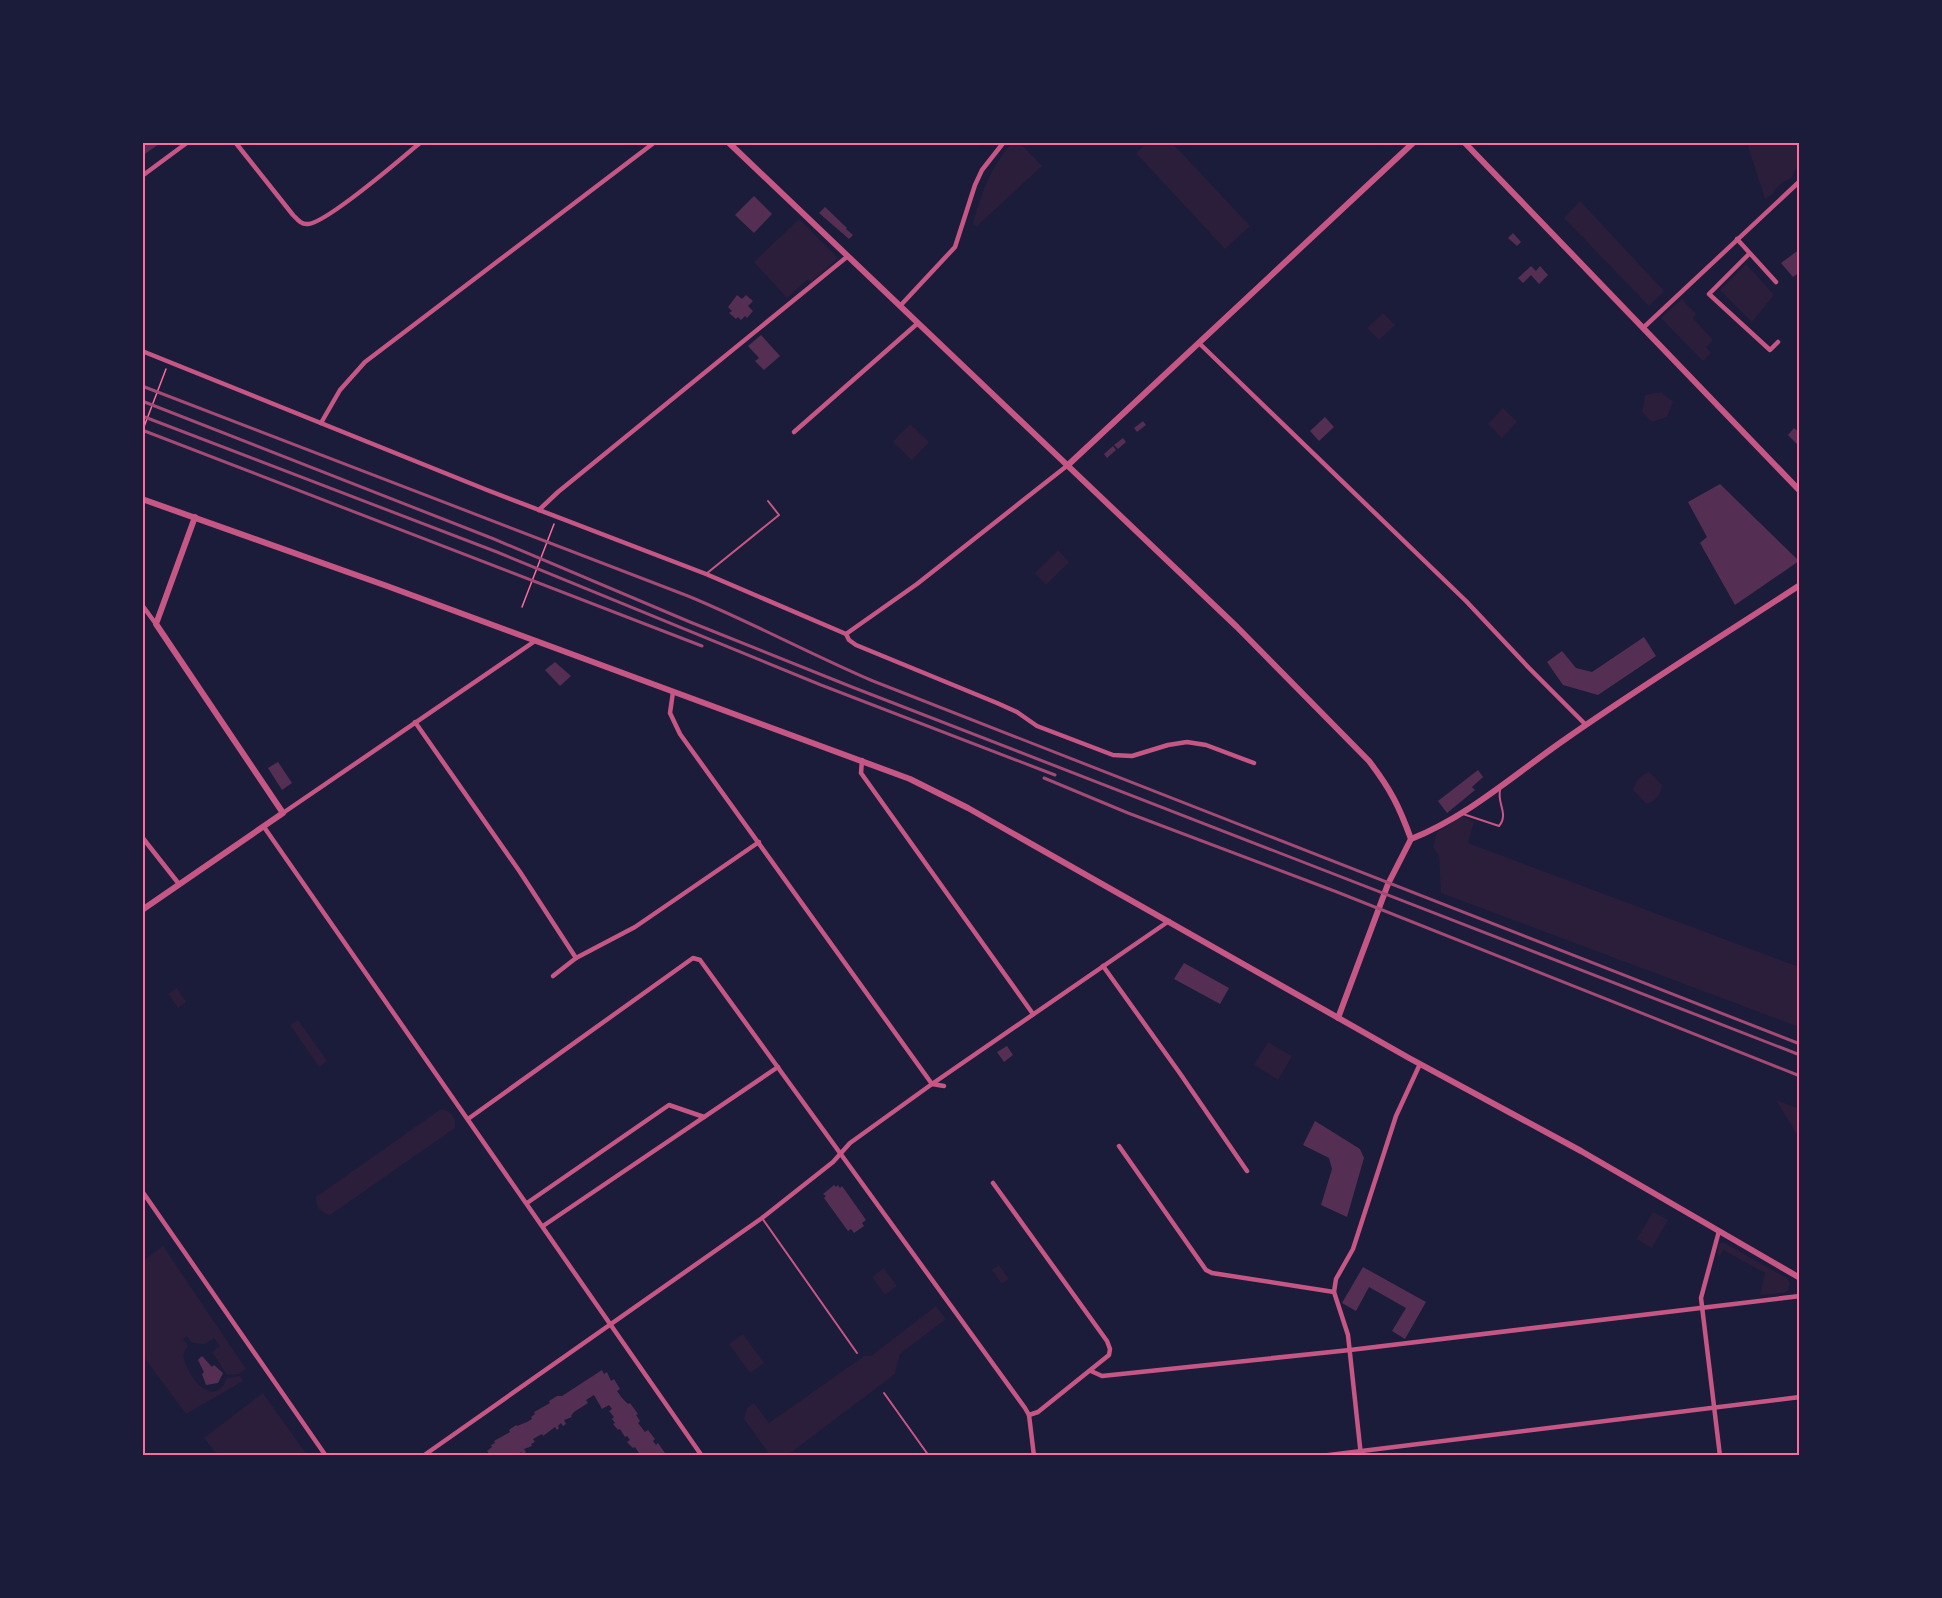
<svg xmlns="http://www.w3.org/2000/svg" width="1942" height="1598" font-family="'Nunito Sans',sans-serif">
	<rect width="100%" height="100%" fill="#1b1b3a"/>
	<g fill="#2a1e3b">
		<path d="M1012 143H1020L1042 166 977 226 973 224C981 193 991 166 1012 143Z"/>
		<path d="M1147 143H1172L1250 226 1225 249 1136 153Z"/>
		<path d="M1747 143H1799V166L1794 171 1792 178C1784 181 1776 186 1773 194L1765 199Z"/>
		<path d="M1580 201 1664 291 1649 306 1564 218Z"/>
		<path d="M799 219 837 257 836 260 811 282 808 279 787 298 754 262Z"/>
		<path d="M1746 264 1774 295 1752 322 1720 290Z"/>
		<path d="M1682 299 1696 314 1693 318 1713 340 1706 347 1711 353 1703 361 1661 318Z"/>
		<path d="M1383 313 1395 325 1379 340 1367 328Z"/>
		<path d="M1661 392 1673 402 1667 417 1652 422 1642 412 1645 395Z"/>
		<path d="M1503 408 1517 422 1502 438 1488 424Z"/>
		<path d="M910 424 929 442 912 460 893 442Z"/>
		<path d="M1058 550 1069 562 1046 585 1035 573Z"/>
		<path d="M1649 772 1662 785C1662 794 1654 803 1646 804L1633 790C1634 782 1642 774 1649 772Z"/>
		<path d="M1463 816 1474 822 1468 843 1799 967V1027L1441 893 1439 856 1433 847 1437 832Z"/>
		<path d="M177 988 186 1002 178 1008 168 994Z"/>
		<path d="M298 1020 327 1061 319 1067 290 1025Z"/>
		<path d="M1268 1042 1292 1056 1278 1080 1254 1065Z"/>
		<path d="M1776 1100 1799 1109V1138Z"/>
		<path d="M441 1109C452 1111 456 1118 455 1128L330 1215C320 1213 316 1207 316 1197Z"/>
		<path d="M1653 1212 1668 1220 1652 1248 1637 1239Z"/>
		<path d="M1723 1242 1788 1279 1790 1283 1788 1291 1783 1293 1760 1295 1765 1273 1723 1250 1720 1257 1717 1253 1719 1244Z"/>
		<path d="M163 1246 246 1369 239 1374 227 1375 212 1352 220 1346 214 1338 205 1344 192 1343 187 1336 183 1339 188 1346C185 1350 182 1354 184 1359 188 1377 214 1410 227 1378L240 1376 243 1381 186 1414 143 1356V1261Z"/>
		<path d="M999 1265 1009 1279 1002 1284 992 1270Z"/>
		<path d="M884 1268 897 1286 885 1295 872 1277Z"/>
		<path d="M936 1306 946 1319 900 1354 895 1374 789 1454 790 1455H770L744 1419 747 1408 754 1403 769 1423 864 1356H871Z"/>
		<path d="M743 1334 764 1363 750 1373 729 1344Z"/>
		<path d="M263 1393 307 1455H217L204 1438Z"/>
	</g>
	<g fill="#542f53">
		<path d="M142 142H162L142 156Z"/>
		<path d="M754 196 772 214 754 233 735 215Z"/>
		<path d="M825 207 847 228 846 229 853 235 849 239 819 213Z"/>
		<path d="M1513 233 1521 242 1517 246 1508 238Z"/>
		<path d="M1800 249V272L1793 277 1781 263Z"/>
		<path d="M1531 266 1536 271 1540 266 1548 275 1539 284 1531 275 1523 283 1518 278Z"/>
		<path d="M737 295 742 299 746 295 753 301 748 306 753 311 747 318 745 316 741 320 738 317 736 319 729 313 732 311 728 307Z"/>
		<path d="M761 335 780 356 764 370 755 361 759 358 748 346Z"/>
		<path d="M1325 417 1334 427 1319 441 1310 431Z"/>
		<path d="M1143 421 1146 425 1137 432 1134 428Z"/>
		<path d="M1794 428 1800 433V447L1788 435Z"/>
		<path d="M1123 438 1126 442 1118 449 1114 445Z"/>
		<path d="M1113 446 1116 450 1107 458 1104 454Z"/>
		<path d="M1720 484 1799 561 1735 605 1700 543 1707 537 1688 502Z"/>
		<path d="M1644 637 1656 656 1598 695 1563 685 1547 662 1562 651 1576 668 1592 672Z"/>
		<path d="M555 662 571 676 560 686 545 670Z"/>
		<path d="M278 762 292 783 282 790 268 768Z"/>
		<path d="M1478 770 1483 777 1472 787 1475 790 1447 813 1438 801Z"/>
		<path d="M1184 963 1229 988 1220 1004 1174 979Z"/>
		<path d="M1007 1046 1013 1055 1004 1062 997 1052Z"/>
		<path d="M1315 1121 1360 1149 1364 1158 1347 1217 1321 1205 1332 1169 1329 1158 1303 1145Z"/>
		<path d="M834 1185 836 1187 838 1185 840 1188 842 1186 866 1220 862 1223 864 1226 854 1233 851 1229 848 1231 824 1198 826 1196 823 1194Z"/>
		<path d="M1363 1267 1426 1302 1405 1339 1392 1331 1406 1308 1369 1287 1356 1311 1342 1303Z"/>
		<path d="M202 1356 212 1367 214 1365 223 1373 218 1383 206 1385 202 1374 204 1372 198 1360Z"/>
		<path d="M602 1370 604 1374 607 1372 611 1381 614 1379 620 1389 617 1391 622 1398 628 1404 630 1403 638 1414 636 1415 640 1421 638 1423 645 1432 648 1430 655 1439 653 1441 656 1445 658 1443 665 1453 664 1456H641L635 1447 633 1448 627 1442 630 1440 627 1436 625 1437 620 1429 618 1430 613 1424 615 1423 612 1419 614 1417 609 1411 612 1409 609 1405 602 1409 594 1395 586 1400 588 1403 574 1412 571 1416 572 1417 564 1420 566 1424 563 1426 561 1423 558 1426 559 1428 557 1430 555 1427 543 1436 542 1434 533 1439 535 1442 531 1444 532 1446 524 1449 526 1452 523 1454 521 1452 517 1456H491L487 1451 492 1447 491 1445 495 1443 494 1441 510 1432 509 1430 516 1425 517 1426 527 1422 532 1419 531 1417 535 1414 534 1412 550 1403 549 1401 557 1396H562Z"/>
	</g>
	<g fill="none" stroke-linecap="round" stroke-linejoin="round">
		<g stroke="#ff6b9d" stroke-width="1.5">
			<path d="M142 432 166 369"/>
			<path d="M522 607 554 524"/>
		</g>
		<g stroke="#c65784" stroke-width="2">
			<path d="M706 574 779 515 768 501"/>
			<path d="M1463 814 1499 826C1509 814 1497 804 1500 790"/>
			<path d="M762 1218 857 1353"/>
			<path d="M884 1393 929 1456"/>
		</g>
		<g stroke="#c65784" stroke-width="4.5">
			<path d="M235 142 293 215C297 219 301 225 308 224 327 223 402 158 421 142"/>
			<path d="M142 176 188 142"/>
			<path d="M1737 239 1776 282"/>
			<path d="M1749 254 1709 294 1770 350 1778 342"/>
			<path d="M900 306 955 247 975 185 982 170 1004 142"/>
			<path d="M1643 328 1800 181"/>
			<path d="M1199 343 1466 601 1529 668 1586 725"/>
			<path d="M142 351 487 490 706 574 846 634 849 640 856 645 997 703 1017 712 1037 726 1113 755 1132 756 1168 745 1187 742 1206 745 1254 763"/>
			<path d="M321 423 340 390 365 362 655 142"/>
			<path d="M794 432 918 323"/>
			<path d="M539 510 558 492 848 256"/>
			<path d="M142 605 156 624"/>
			<path d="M846 634 917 584 1068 465"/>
			<path d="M673 692 670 713 680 734 932 1084 944 1086"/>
			<path d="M415 722 520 872 576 958"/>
			<path d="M862 760 861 773 1033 1014"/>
			<path d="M283 813 535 641"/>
			<path d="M264 827 702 1456"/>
			<path d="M142 837 179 884"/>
			<path d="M1103 966 1179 1072 1247 1171"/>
			<path d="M553 976 576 958 635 927 759 842"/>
			<path d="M468 1119 693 958 700 960 1025 1408 1029 1415 1034 1456"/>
			<path d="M1119 1146 1206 1270 1212 1273 1334 1292"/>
			<path d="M993 1183 1107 1341 1110 1349 1109 1355 1038 1412 1029 1415"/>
			<path d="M142 1191 326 1456"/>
			<path d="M527 1203 669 1105 704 1117"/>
			<path d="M543 1226 778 1067"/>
			<path d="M1719 1231 1701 1298 1720 1456"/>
			<path d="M1091 1371 1102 1376 1350 1350 1800 1296"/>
			<path d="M423 1456 762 1218 833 1162 850 1143 932 1084 1169 921"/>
			<path d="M1321 1456 1800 1397"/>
			<path d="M1361 1456 1348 1335 1334 1292 1336 1279 1353 1249 1396 1116 1420 1064"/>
		</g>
		<g stroke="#c65784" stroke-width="6">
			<path d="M728 142 1237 627 1369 761C1391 790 1399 806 1411 839"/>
			<path d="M1464 142 1800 491"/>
			<path d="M1068 465 1414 142"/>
			<path d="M142 499 387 586 910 779 968 808 1409 1058 1581 1151 1800 1278"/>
			<path d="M142 910 283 813 156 624 195 517"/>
			<path d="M1338 1018 1388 884 1411 839C1469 816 1516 773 1567 738 1643 685 1722 636 1800 585"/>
		</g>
		<g stroke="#a44b75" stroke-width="3">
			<path d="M142 386 688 596C751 622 810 654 873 681L1800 1044"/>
			<path d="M142 401 494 539 690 622 852 687 1800 1055"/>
			<path d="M142 416 497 552 821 685 1055 775"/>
			<path d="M142 430 702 646"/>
			<path d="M1044 778 1128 813 1337 892 1800 1076"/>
		</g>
	</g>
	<rect width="1942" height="1598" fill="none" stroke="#1b1b3a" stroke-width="288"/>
	<rect x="144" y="144" width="1654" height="1310" fill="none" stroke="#ff6b9d" stroke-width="2"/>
</svg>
